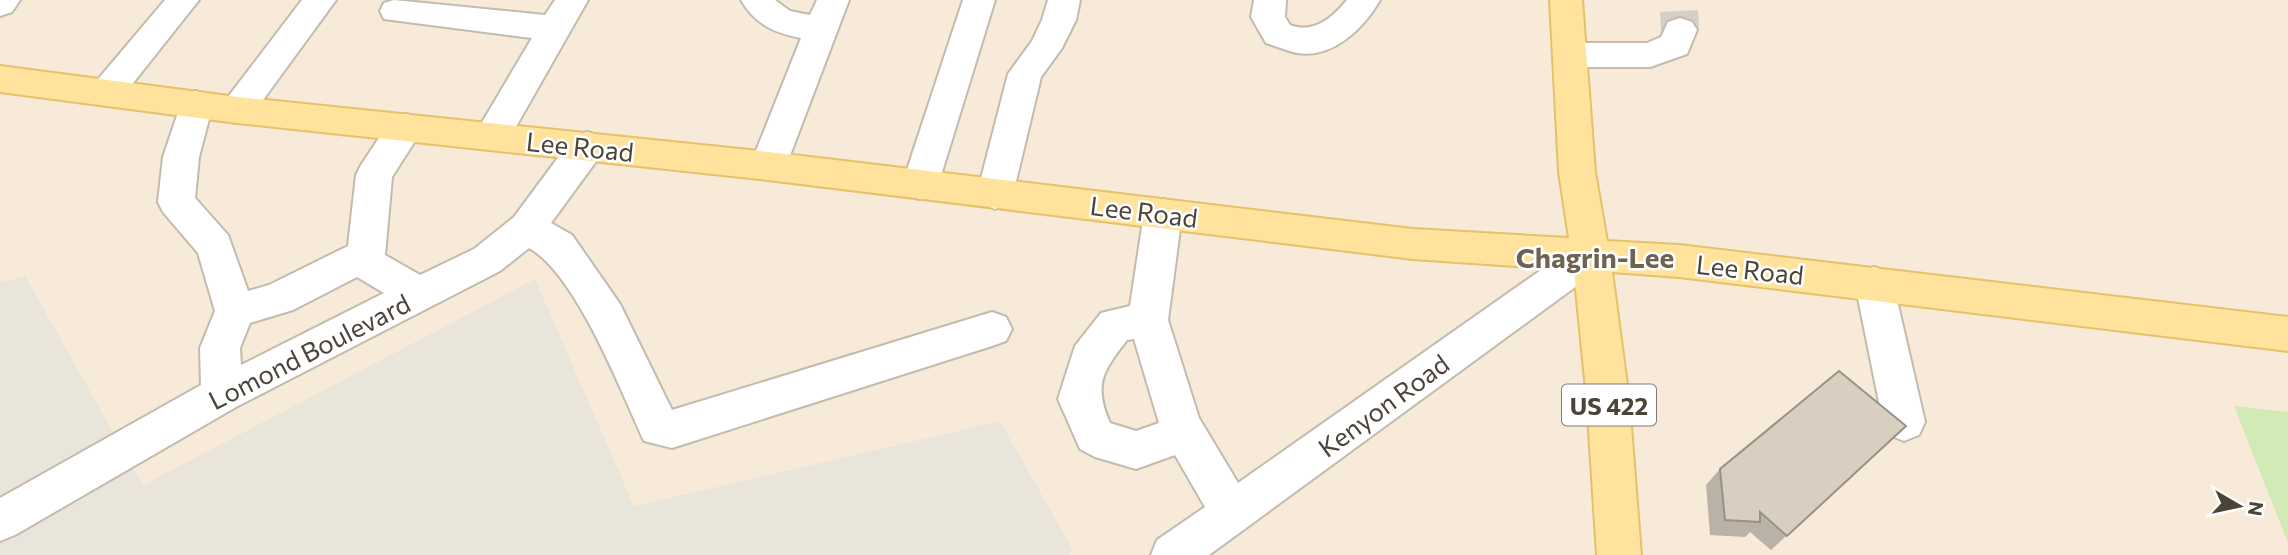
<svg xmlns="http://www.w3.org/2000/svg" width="2288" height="555" font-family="Commissioner,sans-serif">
	<rect width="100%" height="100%" fill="#f6f3ec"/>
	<path fill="#eae5da" d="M25 275 143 485 536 278 634 506 1000 421 1074 551 1069 555H0V283Z"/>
	<path fill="#f7ead8" d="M0 0H2288V555H1069L1074 550 1000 421 634 506 535 279 143 485 25 275 0 283Z"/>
	<path fill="#d2eab5" d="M2234 406 2288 412V543Z"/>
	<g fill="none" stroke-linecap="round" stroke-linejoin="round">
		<path stroke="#d4d0c8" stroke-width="38" stroke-dasharray="38 19" stroke-linecap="butt" d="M1679 11 1680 30"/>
		<g stroke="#c2bbae" stroke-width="4">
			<g id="minor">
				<path d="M0 0H20L12 12 0 16Z"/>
				<path d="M165 0H199L118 102 106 106 94 102 89 93 94 84Z"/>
				<path d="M302 0H336L249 119 237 123 225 119 219 110 225 101Z"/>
				<path d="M394 0 545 15 555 0H588L505 146 492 150 479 146 474 136 532 38 384 19 380 11 384 3Z"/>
				<path d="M741 0H775L790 11 810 15 817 0H849L786 166 781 176 768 180 755 176 750 166 801 38C774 33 755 24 741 0Z"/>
				<path d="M963 0H995L938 185 933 195 920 199 907 195 902 185Z"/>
				<path d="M1048 0H1080L1076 20 1062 48 1041 77 1013 194 1008 204 995 209 982 204 977 194 1008 74 1032 41 1042 20Z"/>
				<path d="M1254 0H1286L1285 17 1290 25C1314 34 1332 18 1347 0H1380C1364 28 1333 59 1297 53 1287 51 1276 46 1266 43L1251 17Z"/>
				<path d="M1680 18 1692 22 1697 30 1687 54 1650 67H1570L1558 64 1553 55 1558 46 1570 43H1647L1661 37 1668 22Z"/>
				<path d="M196 91 208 95 213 104 199 157 195 198 228 235 248 291 269 285 348 246 356 175 361 165 393 117 406 114 419 117 424 127 392 177 385 255 420 275 474 249 514 217 574 136 587 132 600 136 605 146 600 156 551 223 572 235 620 304 672 410 992 312 1006 317 1012 329 1006 341 992 346 672 448 644 441C621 391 576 274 529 248L500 271 236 407 15 535 0 541V498L201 385 200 348 215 311 198 253 163 212 158 202 163 157 184 95ZM357 277 384 293 241 365 240 348 250 323 293 310Z"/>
				<path d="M1163 199 1176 203 1182 214 1168 320 1199 418 1238 483 1578 244 1591 239 1604 244 1610 255 1604 266 1209 555H1151L1157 540 1205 507 1175 455 1136 469 1095 457 1080 449 1058 399 1075 346 1101 313 1130 306 1144 214 1150 203ZM1134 339 1159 423 1136 431 1110 423C1093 385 1103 371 1127 340Z"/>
				<path d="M1874 267 1888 272 1893 283 1925 422 1919 435 1904 441 1889 435 1883 422 1855 283 1860 272Z"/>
			</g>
		</g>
		<g stroke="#e6c16a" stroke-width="4">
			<path id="major" d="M1550 0H1582L1595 172 1607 241 1679 245 2288 317V351L1679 277 1612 272 1629 400 1641 555H1597L1587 400 1574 270 1413 259 768 180 237 123 0 92V66L237 97 768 152 1413 229 1569 238 1559 172Z"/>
		</g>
		<use href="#minor" fill="#fff" fill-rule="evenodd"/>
		<use href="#major" fill="#ffe39c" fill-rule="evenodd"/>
	</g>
	<path fill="#bab2a6" d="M1906 426 1771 550 1750 532 1745 537 1710 535 1706 485 1720 469Z"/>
	<path fill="#d8cfc1" stroke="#979187" stroke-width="2" d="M1839 371 1906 426 1787 536 1760 512V522L1725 520 1720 469Z"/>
	<g text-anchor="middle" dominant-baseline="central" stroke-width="5" stroke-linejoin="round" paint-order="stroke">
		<rect fill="#fff" stroke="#817c74" stroke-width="2" x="1562" y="384.5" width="94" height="41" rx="5"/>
		<g font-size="24" font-weight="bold" fill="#4b4439">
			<text x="1609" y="405">US 422</text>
		</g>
		<g font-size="26" fill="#4b4439" stroke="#fff">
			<text transform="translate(580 146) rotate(6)">Lee Road</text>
			<text transform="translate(1144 211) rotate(7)">Lee Road</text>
			<text transform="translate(1750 269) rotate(6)">Lee Road</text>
			<text transform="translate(309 351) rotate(-27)">Lomond Boulevard</text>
			<text transform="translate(1383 405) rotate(-36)">Kenyon Road</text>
		</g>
		<g font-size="28" font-weight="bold" fill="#6e6250" stroke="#fff">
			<text x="1595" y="257">Chagrin-Lee</text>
		</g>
	</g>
	<g transform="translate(2239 506) rotate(99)" stroke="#ffffff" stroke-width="5" paint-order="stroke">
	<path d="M0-5L12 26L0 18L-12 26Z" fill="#4b4439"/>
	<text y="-10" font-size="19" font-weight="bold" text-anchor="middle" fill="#4b4439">N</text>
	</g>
</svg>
